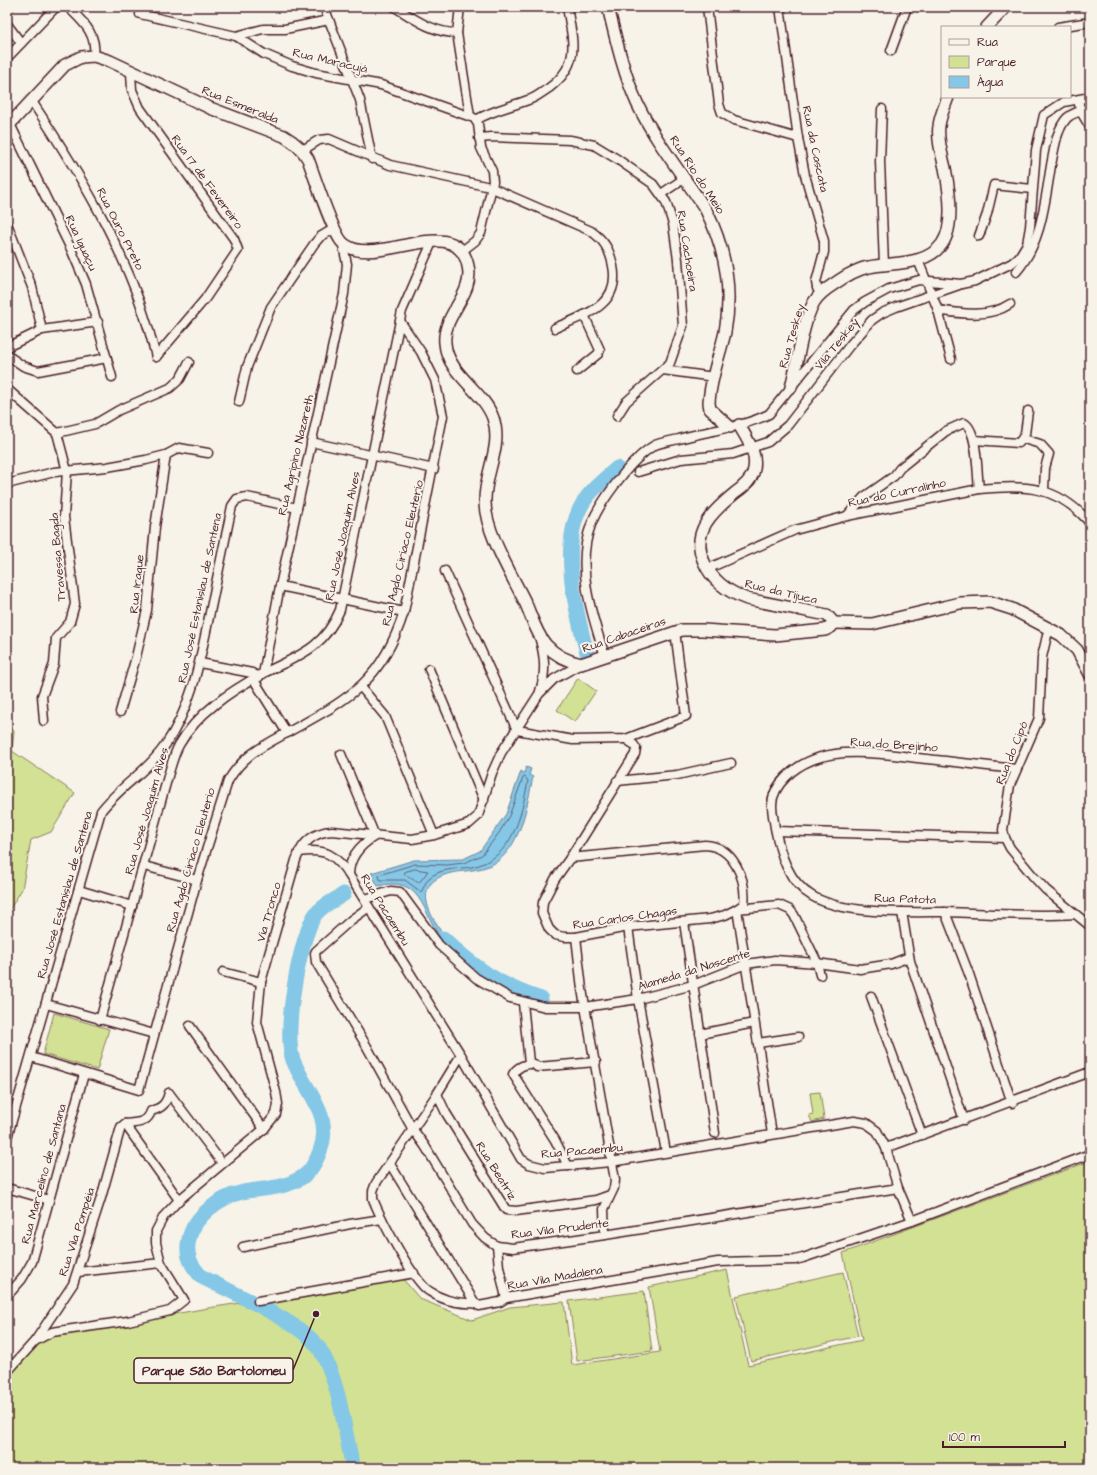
<svg xmlns="http://www.w3.org/2000/svg" width="1097" height="1475" font-family="'Architects Daughter',sans-serif">
	<rect width="100%" height="100%" fill="#f7f3e8"/>
	<filter id="ink" filterUnits="userSpaceOnUse"><feTurbulence type="fractalNoise" baseFrequency=".025" numOctaves="2"/><feDisplacementMap in="SourceGraphic" scale="8" xChannelSelector="R" yChannelSelector="G"/><feConvolveMatrix kernelMatrix="1 2 1 2 8 2 1 2 1" color-interpolation-filters="sRGB"/></filter>
	<g filter="url(#ink)">
		<g fill="#d2e194" stroke="#8e8060">
			<path d="M578 678 596 691 575 722 557 710Z"/>
			<path d="M7 726 14 731 12 751 75 793 51 832 31 840 22 889 7 914Z"/>
			<path d="M54 1013 109 1029 97 1070 43 1054Z"/>
			<path d="M820 1092 824 1119 812 1122 809 1115 813 1114 810 1093Z"/>
			<path d="M1090 1161V1468H7V1378L37 1343 50 1336 208 1308 402 1278 420 1299 472 1320 510 1307 564 1302 572 1365 660 1352 649 1287 727 1270 748 1365 862 1340 843 1253Z"/>
			<path d="M843 1272 858 1336 751 1361 736 1296Z"/>
			<path d="M644 1291 652 1351 577 1361 569 1301Z"/>
		</g>
		<path fill="#85c7e6" stroke="#6d849b" d="M526 767 531 769 529 775 533 777C527 805 522 842 498 861 484 871 467 870 451 873 411 883 428 913 445 937L441 939C422 911 421 875 378 886L371 873 414 860 463 859 480 851 506 814 521 771 524 773Z"/>
		<g fill="none" stroke-linecap="round" stroke-linejoin="round">
			<g stroke="#626276" stroke-width="1">
				<path d="M525 777 528 781C521 817 513 858 472 867 458 869 439 868 428 879 425 883 424 888 421 892L405 880H380L379 875 415 864 447 865 464 863 482 855 499 833 509 816 523 778Z"/>
				<path d="M415 869 428 871 419 883 404 874 405 872Z"/>
			</g>
			<g stroke="#85c7e6" stroke-width="15">
				<path d="M588 656C576 613 558 544 583 503 591 489 605 479 617 468"/>
				<path d="M344 894C335 900 321 906 315 915 299 940 283 1032 293 1060 305 1091 334 1115 320 1151 316 1162 311 1172 301 1178 283 1189 263 1188 243 1192 220 1197 194 1216 189 1239 185 1255 191 1266 202 1277 231 1292 302 1323 319 1348 339 1378 345 1433 353 1468"/>
				<path d="M443 938C472 966 502 987 541 999"/>
			</g>
			<g stroke="#4a1f2b" stroke-width="11">
				<g id="minor">
					<path d="M68 7C83 22 97 33 94 56"/>
					<path d="M324 7 360 100 372 159"/>
					<path d="M395 7C414 19 434 33 457 33"/>
					<path d="M460 7 457 33 470 116"/>
					<path d="M707 7 719 104 722 113 734 120 798 138"/>
					<path d="M780 7 798 138 805 175 824 241V252L816 282 817 288 820 294"/>
					<path d="M7 9 9 7"/>
					<path d="M140 14 236 36 264 54 292 66 316 73 381 85 474 118 478 124 481 148 492 171 493 182 481 233 475 241 462 251"/>
					<path d="M7 24 21 43"/>
					<path d="M1058 27 1090 22"/>
					<path d="M236 36 263 29H285L329 20"/>
					<path d="M891 51 907 7"/>
					<path d="M7 58 56 7"/>
					<path d="M131 72 132 90 140 108 218 217 234 239 238 250 205 299 156 357"/>
					<path d="M31 100C84 180 134 263 156 357"/>
					<path d="M1078 100 1081 112 1090 127"/>
					<path d="M882 109 880 161 884 265"/>
					<path d="M476 120C493 110 510 107 528 100 536 98 542 92 549 88 581 64 573 42 567 7"/>
					<path d="M10 124 71 249 86 284 112 377"/>
					<path d="M479 138 492 137 570 140 594 145 617 159 653 184 666 202 673 224 678 260 683 326 670 363 626 402 617 416"/>
					<path d="M303 150 319 140 329 139 390 165 490 187 591 231C604 240 610 250 613 266 621 306 584 315 555 328"/>
					<path d="M661 194 685 178"/>
					<path d="M8 226 32 287 42 330"/>
					<path d="M979 236 987 214 994 185 1032 189"/>
					<path d="M918 260 938 310 951 359"/>
					<path d="M1016 272C1043 242 1045 198 1052 160 1055 145 1057 129 1067 118 1073 112 1082 111 1090 109"/>
					<path d="M938 310C962 314 989 318 1010 304"/>
					<path d="M7 347 42 330 98 322"/>
					<path d="M7 355 23 366 38 371 107 358"/>
					<path d="M663 370 714 377"/>
					<path d="M577 371 598 354 600 350 584 315"/>
					<path d="M7 389 57 433 95 424 119 410 170 388 180 379 189 362"/>
					<path d="M239 402 247 367 271 307 314 244 320 237 335 228"/>
					<path d="M1024 439 1040 444 1049 454 1045 468 1044 490"/>
					<path d="M974 440 1019 443 1025 434 1028 411"/>
					<path d="M311 442 434 469"/>
					<path d="M638 472 681 459 733 454 768 442 788 425 850 345 872 320 882 313 896 307 959 285"/>
					<path d="M7 484 54 472 107 467 146 460 166 455 179 448 208 453"/>
					<path d="M847 516 864 497 894 476 900 468 946 431 964 423C978 429 977 475 979 489"/>
					<path d="M707 569 795 530 847 516 979 489C1026 485 1057 485 1090 523"/>
					<path d="M445 571 517 730 573 740 626 739 686 716 675 631"/>
					<path d="M280 586 404 612"/>
					<path d="M1049 627 1042 657 1039 718 1010 785 1003 830 1005 838 1010 848 1033 876 1046 890 1090 926"/>
					<path d="M605 656C592 616 575 566 591 525 596 511 605 498 614 486 625 471 639 454 655 445 662 442 671 441 679 439 709 430 741 428 769 414L854 310 865 302 889 289 919 280 961 284 975 281 1012 263 1019 257 1027 244 1030 227 1036 150 1044 115 1064 102 1090 97"/>
					<path d="M200 663 252 673 259 677"/>
					<path d="M429 669 484 800"/>
					<path d="M263 674 280 586 344 294 347 264 342 241"/>
					<path d="M254 680 287 733"/>
					<path d="M361 687 385 716 434 835"/>
					<path d="M540 691C546 673 545 658 540 640"/>
					<path d="M120 712 136 657 147 610 155 527 166 455"/>
					<path d="M44 721 42 696 54 664 56 638 70 622 75 604 64 517 67 471 57 433"/>
					<path d="M626 739 633 744 636 748 635 754 570 858 555 879 543 902 542 913 549 929 555 935 564 937H576L628 927 710 919 725 915 737 909 779 905 790 910 794 915 816 960 820 975"/>
					<path d="M341 754 375 836"/>
					<path d="M1016 769C986 766 957 762 927 759 881 754 822 741 786 777 778 785 772 794 772 805 772 813 774 821 775 828 780 853 788 882 812 896 844 915 906 912 944 912 988 913 1031 917 1075 914"/>
					<path d="M617 781 677 775 731 763"/>
					<path d="M776 831 1005 838"/>
					<path d="M375 836C360 845 349 857 349 875L461 1055 521 1159 529 1164 545 1168 611 1162 854 1121 866 1123 877 1131 886 1148 898 1188 912 1221"/>
					<path d="M299 852C325 848 335 854 349 875"/>
					<path d="M570 858 705 845C733 846 747 879 744 904L737 909 772 1134"/>
					<path d="M144 866 197 880"/>
					<path d="M79 890 132 906"/>
					<path d="M365 899 391 891 400 892 439 945 476 978 510 998 545 1007H585L638 999 693 985 746 964 775 960 817 963 860 969 891 964 909 957"/>
					<path d="M369 907 351 920 316 951 315 953 316 962 366 1045 412 1128 425 1146 472 1224 485 1238 497 1246 513 1248 605 1235 898 1188"/>
					<path d="M902 912 910 961 964 1120"/>
					<path d="M945 912 969 974 1012 1103"/>
					<path d="M684 922 715 1133"/>
					<path d="M628 927 638 999 666 1152"/>
					<path d="M576 937 582 989 615 1180 614 1188 604 1209 605 1235"/>
					<path d="M223 972 261 982"/>
					<path d="M871 996 922 1135"/>
					<path d="M523 1003 529 1063"/>
					<path d="M46 1004 154 1034"/>
					<path d="M100 1020 168 776C171 766 174 754 179 745 197 713 231 691 262 674 297 656 323 650 340 610L402 311 433 240"/>
					<path d="M190 1026 264 1129"/>
					<path d="M700 1034 754 1023"/>
					<path d="M758 1043 798 1037"/>
					<path d="M461 1055 437 1094 376 1183 373 1191V1199C380 1217 413 1281 429 1291 442 1300 459 1304 475 1303L479 1306 500 1302 506 1298 718 1262 795 1260 803 1258 912 1221 1090 1154"/>
					<path d="M31 1057 139 1090 197 880 228 781C242 757 259 748 283 735 346 700 381 685 404 612L443 416 435 380 421 352 400 321"/>
					<path d="M169 1093 222 1163"/>
					<path d="M437 1094 446 1113 506 1210 516 1211 596 1200 610 1195"/>
					<path d="M125 1124 179 1200"/>
					<path d="M125 1124C136 1123 148 1123 151 1111 162 1108 166 1104 169 1093"/>
					<path d="M7 1138 101 811C119 787 148 771 166 744 191 707 199 665 208 622 216 583 224 544 232 506L237 499 247 497 297 508"/>
					<path d="M886 1148 1090 1072"/>
					<path d="M390 1164 475 1303"/>
					<path d="M568 1166 555 1140 513 1074C517 1067 526 1063 534 1064L537 1067 596 1062"/>
					<path d="M7 1188 49 1200"/>
					<path d="M497 1246 499 1267 506 1298"/>
					<path d="M243 1247 350 1224 382 1219"/>
					<path d="M78 1272 161 1263"/>
					<path d="M7 1296 22 1279 32 1262 84 1074"/>
					<path d="M258 1301 414 1273"/>
					<path d="M35 1341 52 1332 128 1321 170 1311 184 1300 161 1263 156 1243V1231L164 1216 179 1200 264 1129 276 1114 278 1104 276 1092 257 1022 261 982 296 860C302 843 313 832 332 831L412 839 434 835 469 824 478 816 492 773 501 753 539 694 554 679 581 664"/>
					<path d="M7 1372 35 1341 73 1284 101 1198 119 1134 121 1127 125 1124"/>
				</g>
			</g>
			<g stroke="#4a1f2b" stroke-width="14">
				<g id="secondary">
					<path d="M608 7C616 39 623 72 637 103 655 141 683 175 706 210 725 248 733 289 725 332 720 355 710 379 709 403L710 409 730 427"/>
					<path d="M987 27 1006 7"/>
					<path d="M7 127 65 65 81 57 94 56 110 61 210 108 284 136C294 142 302 148 308 159 314 175 332 231 342 242 372 273 456 208 468 266 475 295 442 314 445 343 447 374 483 390 493 418 503 447 484 473 485 502 485 532 513 577 526 604 532 618 536 633 546 645 556 656 567 661 581 664L682 630H703L775 635 825 630 831 627 834 623"/>
					<path d="M791 387C798 362 802 324 814 302 819 294 826 289 834 284 844 277 857 269 869 267 893 262 926 266 942 244 955 226 949 188 945 168 942 155 937 139 939 126 940 116 945 106 948 97"/>
					<path d="M739 425C747 439 759 455 753 473 750 482 742 488 735 493 713 511 690 532 704 562 712 581 728 592 747 599L827 615 834 623"/>
					<path d="M834 623 872 624 960 603 990 602 1012 609 1061 635 1077 650 1090 674"/>
				</g>
			</g>
			<use href="#minor" stroke="#f7f3e8" stroke-width="8"/>
			<use href="#secondary" stroke="#f7f3e8" stroke-width="11"/>
		</g>
	</g>
	<g text-anchor="middle" dominant-baseline="central" stroke-width="4" stroke-linejoin="round" paint-order="stroke">
		<g font-size="12" fill="#4a1f2b" stroke="#f7f3e8">
			<text transform="translate(330 61) rotate(13)">Rua Maracujá</text>
			<text transform="translate(240 105) rotate(22)">Rua Esmeralda</text>
			<text transform="translate(815 149) rotate(78)">Rua da Cascata</text>
			<text transform="translate(697 175) rotate(57)">Rua Rio do Meio</text>
			<text transform="translate(207 182) rotate(54)">Rua 17 de Fevereiro</text>
			<text transform="translate(120 229) rotate(63)">Rua Ouro Preto</text>
			<text transform="translate(81 243) rotate(65)">Rua Iguaçu</text>
			<text transform="translate(687 251) rotate(81)">Rua Cachoeira</text>
			<text transform="translate(792 336) rotate(-74)">Rua Teskey</text>
			<text transform="translate(837 344) rotate(-51)">Vila Teskey</text>
			<text transform="translate(296 455) rotate(-77)">Rua Agripino Nazareth</text>
			<text transform="translate(897 493) rotate(-12)">Rua do Curralinho</text>
			<text transform="translate(343 536) rotate(-78)">Rua José Joaquim Alves</text>
			<text transform="translate(403 553) rotate(-77)">Rua Agdo Ciriaco Eleuterio</text>
			<text transform="translate(58 557) rotate(-95)">Travessa Bagda</text>
			<text transform="translate(137 584) rotate(-84)">Rua Iraque</text>
			<text transform="translate(781 592) rotate(13)">Rua da Tijuca</text>
			<text transform="translate(200 598) rotate(-78)">Rua José Estanislau de Santena</text>
			<text transform="translate(624 635) rotate(-19)">Rua Cabaceiras</text>
			<text transform="translate(894 745) rotate(4)">Rua do Brejinho</text>
			<text transform="translate(1012 753) rotate(-68)">Rua do Cipó</text>
			<text transform="translate(147 811) rotate(-74)">Rua José Joaquim Alves</text>
			<text transform="translate(191 860) rotate(-74)">Rua Agdo Ciriaco Eleuterio</text>
			<text transform="translate(65 895) rotate(-74)">Rua José Estanislau de Santena</text>
			<text transform="translate(905 899) rotate(2)">Rua Patota</text>
			<text transform="translate(385 910) rotate(58)">Rua Pacaembu</text>
			<text transform="translate(269 912) rotate(-74)">Via Tronco</text>
			<text transform="translate(625 918) rotate(-8)">Rua Carlos Chagas</text>
			<text transform="translate(694 970) rotate(-17)">Alameda da Nascente</text>
			<text transform="translate(582 1151) rotate(-5)">Rua Pacaembu</text>
			<text transform="translate(496 1171) rotate(58)">Rua Beatriz</text>
			<text transform="translate(44 1174) rotate(-75)">Rua Marcelino de Santana</text>
			<text transform="translate(560 1229) rotate(-7)">Rua Vila Prudente</text>
			<text transform="translate(77 1232) rotate(-72)">Rua Vila Pompéia</text>
			<text transform="translate(555 1278) rotate(-10)">Rua Vila Madalena</text>
		</g>
	</g>
	<path fill="none" stroke="#4a1f2b" stroke-width="1.5" d="M316 1314L293 1370"/>
	<circle fill="#4a1f2b" stroke="#f7f3e8" stroke-width="1.5" cx="316" cy="1314" r="4"/>
	<rect fill="#f7f3e8" stroke="#4a1f2b" stroke-width="1.5" x="134" y="1358" width="159" height="25" rx="4"/>
	<g font-size="13" text-anchor="middle" font-weight="bold" fill="#4a1f2b">
		<text x="214" y="1375">Parque São Bartolomeu</text>
	</g>
	<rect width="1097" height="1475" fill="none" stroke="#f7f3e8" stroke-width="24"/>
	<rect x="12" y="12" width="1073" height="1451" fill="none" stroke="#4a1f2b" stroke-width="1.5" filter="url(#ink)"/>
	<rect x="941" y="26" width="130" height="72" fill="#f7f3e8" stroke="#b29e9c"/>
	<rect x="949" y="39" width="20" height="6" fill="#f7f3e8" stroke="#b29e9c"/>
	<text x="977" y="46" font-size="12" fill="#4a1f2b">Rua</text>
	<rect x="949" y="56" width="20" height="12" fill="#d2e194" stroke="#b29e9c"/>
	<text x="977" y="66" font-size="12" fill="#4a1f2b">Parque</text>
	<rect x="949" y="76" width="20" height="12" fill="#85c7e6" stroke="#b29e9c"/>
	<text x="977" y="86" font-size="12" fill="#4a1f2b">Água</text>
	<path d="M943 1441v6h122v-6" fill="none" stroke="#4a1f2b" stroke-width="2"/>
	<text x="949" y="1441" font-size="12" fill="#4a1f2b" stroke="#f7f3e8" stroke-width="3" paint-order="stroke">100 m</text>
</svg>
